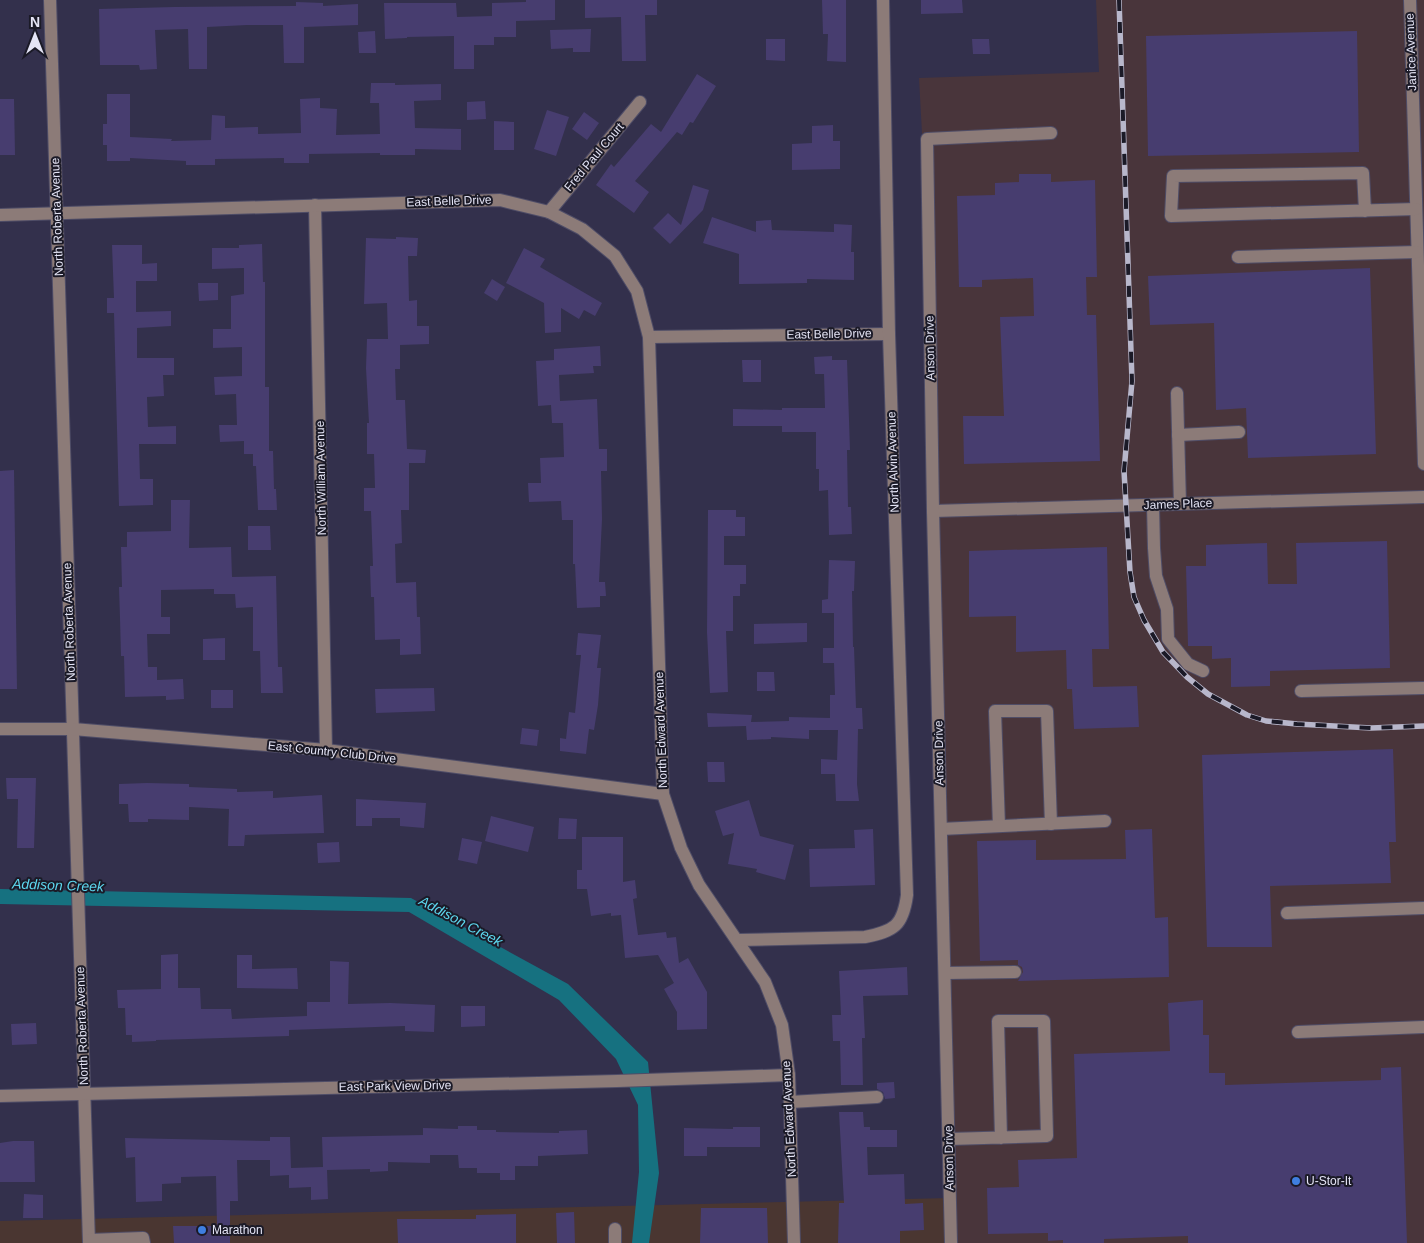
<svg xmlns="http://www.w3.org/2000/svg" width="1424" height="1243" font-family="Arial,sans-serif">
	<rect width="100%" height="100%" fill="#33304c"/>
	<path fill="#4a3631" d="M950 1198 951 1243H0V1221Z"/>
	<path fill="#49353b" d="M1096 0H1424V1243H951L929 263 919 78 1099 72Z"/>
	<path fill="#167180" d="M0 889 411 898 568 984 648 1062 659 1173 649 1243H632L639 1172 638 1105 616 1059 559 1000 409 912 0 904Z"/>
	<g fill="#473d6f">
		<path d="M526 0H555V20L516 21V37H494V45H474V69H454V36L407 37V38L385 39 384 3H456L457 17 492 16V3L526 2Z"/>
		<path d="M585 0H657V15H645L646 61H622L621 17 585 18Z"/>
		<path d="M822 0H846V62L827 61 828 34H823Z"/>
		<path d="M921 0H962L963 13 921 14Z"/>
		<path d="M296 2 323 3V6L358 4V25L304 27V63H284L283 25H247L207 27V69H189L188 29 155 30 157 69 140 70 139 65H100L99 9 174 7 296 6Z"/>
		<path d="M591 29 590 52H573V48L551 49 550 30Z"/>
		<path d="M375 31 376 53H359L358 32Z"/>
		<path d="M1357 31 1359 152 1148 156 1146 36Z"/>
		<path d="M766 39H785V61L766 60Z"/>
		<path d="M972 39H989L990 54H973Z"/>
		<path d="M697 74 716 86 693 123 690 122 682 135 677 132 635 181 649 192 634 213 596 185 611 164 614 167 651 124 661 132Z"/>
		<path d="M371 83H395V85L441 84V100L414 101 415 128 461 129V150L415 149V155H380V153L309 154V163H284V158L215 159V165H186V161L130 158V161H107V145H103V124H107V94H130V137L172 139 171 141 211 140 212 115 225 116V128L258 127V134L301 133 300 99 320 98V108L337 109 336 135 380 134 379 103H370Z"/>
		<path d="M0 99H14L15 155H0Z"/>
		<path d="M485 101 486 119 467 120V102Z"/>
		<path d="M547 110 569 117 556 156 534 149Z"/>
		<path d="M584 112 599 123 587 140 572 129Z"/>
		<path d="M494 121 514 122V150H494Z"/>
		<path d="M833 125V141H840V169L792 170V144L812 143V126Z"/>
		<path d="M1019 174H1051V182L1095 180 1097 277H1086L1087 315H1096L1100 461 964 464 963 416H1004L1000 317 1034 316 1033 278 982 280V287H959L957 196 995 195V183L1019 182Z"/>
		<path d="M693 185 709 190 703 210 670 244 653 228 668 213 681 225Z"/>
		<path d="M712 217 756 232V221L771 220 772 230 834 232V224L852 225 851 252H854V280L807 279V283L739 284V254L703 243Z"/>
		<path d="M396 237 418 238 417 256H408L409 301 417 300V326H429V344L400 345V369H395L396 400H405L407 449 426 450 425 463H409V510H401L402 543 395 544 396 583 416 582 417 617H420L421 654 400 655V639L375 640 374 597H371L370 566H373L371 511H364V488H375L374 454H367V423H369L366 368 367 339H388L387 303 364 304 366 238 396 239Z"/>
		<path d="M262 244 263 282H265V387H269V451H273L274 489H276L277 510H258L256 466H253V454H244V441L220 442 219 425H237L236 394 215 395 214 377 242 376V347L213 348V329H231V296L244 294V268L212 269V248H239V245Z"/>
		<path d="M112 245H142V264L157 263V281H136V312L171 311V326L137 328V358H174V375H163L164 396 147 397 148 427 176 426V444H139L140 479H153V505L119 506 114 313H107V298H114Z"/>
		<path d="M524 248 545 259 540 267 602 303 595 316 584 310 579 319 561 308V332L545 333 544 303 506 283Z"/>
		<path d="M1370 268 1376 454 1248 458 1246 408 1216 410 1214 323 1150 325 1148 276Z"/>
		<path d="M492 279 505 287 497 301 484 293Z"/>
		<path d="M198 283H218V300L199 301Z"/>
		<path d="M600 346 601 366H593L594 373 559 375 560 401 597 399 599 449H607V471H601L602 519 599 582H605L606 596H600V607L577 608 575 564H573V520H562L561 501 529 502 528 483H541L540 458 564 457 563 423H552L551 405 538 406 536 361 554 360V349Z"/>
		<path d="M832 356V360H847L850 450H847L848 507H851L852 534 829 535 828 490 819 491V469H816V432H782V426H733V409L782 410V408H825L824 374H815L814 357Z"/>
		<path d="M742 360H761V382H743Z"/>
		<path d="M14 470 17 689H0V471Z"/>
		<path d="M171 500H190L189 548 231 547 232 577 276 576 278 667H282L283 693H261L260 651H253V607L236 608 235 594H214V589L161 590V617H170V634H147L148 667H157V680L183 679 184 699 166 700V696L125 697 124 656H121L120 618 119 587H122L121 547H127V532L171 531Z"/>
		<path d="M708 510H736V517H745V536H724V565H746V584H740V596H733V631H726L728 692 710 693 707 632Z"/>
		<path d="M248 526H270L271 550H248Z"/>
		<path d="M1387 541 1390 668 1270 671V686L1231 687V658L1212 659V646H1188L1186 566H1206V545L1267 543 1268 584H1297L1296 543Z"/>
		<path d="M1107 547 1109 649H1092L1093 687 1137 686 1139 727 1074 729 1072 689H1067L1066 650 1016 652V616L969 617V551Z"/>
		<path d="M829 560 855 561 854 591H852L853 647H854L856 708H862L863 729H858L857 784 859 801H836L835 774H821V759L837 760 838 730H809V739L771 737V739L747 740 746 726 708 727 707 713 752 715 751 722 789 721V717L830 718V695H835L834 663H823V648H834V613H822V600L828 599Z"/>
		<path d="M807 623V642L754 644V624Z"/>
		<path d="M578 633 601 635 597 668H601L598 705 594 730 589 729 586 754 560 751V738L566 739 569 712 575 713 581 655H576Z"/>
		<path d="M225 638V660H203V639Z"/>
		<path d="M757 672H774L775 691H757Z"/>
		<path d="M434 688 435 711 376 713 375 689Z"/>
		<rect x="211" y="690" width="22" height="18"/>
		<path d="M522 728 539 730 537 746 520 744Z"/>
		<path d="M1393 749 1396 842H1389L1391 883 1270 886 1272 947H1207L1202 755Z"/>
		<path d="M707 762H724L725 782H708Z"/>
		<path d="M6 778H36L34 848H17L18 799H7Z"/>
		<path d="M147 783 189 784V787L237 789V792L273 791V798L322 795 324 833 245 835 244 846H228L229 809 189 807V820L148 819V822H129L128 804H119V784Z"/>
		<path d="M356 799 426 803 424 828 400 826V818H372V826H356Z"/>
		<path d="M749 800 760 836 794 845 785 880 756 872 757 869 728 864 734 833 723 836 715 811Z"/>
		<path d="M491 816 534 827 528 852 485 841Z"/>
		<path d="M559 818 577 819 576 839H558Z"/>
		<path d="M873 829 875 885 810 887 809 849 855 848 854 830Z"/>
		<path d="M1152 829 1155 918 1168 917 1169 977 1018 981 1023 972 1022 967 1018 965V960L980 961 977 841 1036 840V860L1126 859 1125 830Z"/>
		<path d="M582 837H623V882L635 880 637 898 633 899 638 935 666 932 667 938 676 937 679 963 688 958 707 992V1029L677 1030V1012L664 989 674 983 658 955 625 958 621 915 611 916V913L591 916 587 889H577V870H582Z"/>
		<path d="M462 838 482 842 477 864 458 860Z"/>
		<path d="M339 842 340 862 318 863 317 843Z"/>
		<path d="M178 954V988H200L201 1009H231L232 1019 307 1016V1002H330V961L349 962 348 1004 390 1003 435 1005 434 1032 405 1031V1026L289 1030V1036L156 1040V1041L132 1042V1035H126L125 1008H118L117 990 161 989V955Z"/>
		<path d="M237 955H252V969L297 968 298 989 237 988Z"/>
		<path d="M907 967 908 995 863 996 865 1038H862L863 1085H841L840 1041H833L832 1015H841L839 971Z"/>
		<path d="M1203 1000V1035H1209V1073H1225V1085L1381 1080V1068L1401 1067 1407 1243H1188V1236L1104 1239V1243H1063V1240L1048 1241V1233L988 1234 987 1188 1019 1187 1018 1160 1077 1158 1074 1054 1170 1051 1168 1003Z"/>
		<path d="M461 1006H485V1026L461 1027Z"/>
		<path d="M36 1023 37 1044 12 1045 11 1024Z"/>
		<path d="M894 1082 895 1098 885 1099 883 1092 877 1089V1083Z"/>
		<path d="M839 1112H863L864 1127H870V1130H897V1147H867L868 1175 904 1174 905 1204 923 1203 924 1230 900 1231V1243H838L839 1203H844Z"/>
		<path d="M458 1126H477V1130H496V1132L559 1133V1131L587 1130 588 1154 538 1156V1166H515V1180H500V1173H477V1168H459L458 1155H430V1163L388 1162V1171L370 1172V1169L327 1170 328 1199 311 1200V1187L289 1188V1175L270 1176V1160H237L238 1201H230V1243H174L173 1226H217L216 1176 181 1177V1183L162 1184V1201L136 1202 135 1157 126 1158 125 1138 270 1141V1137H290L291 1168 323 1167 322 1137 423 1135V1128L458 1129Z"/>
		<path d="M733 1127H760V1147H707V1156H684V1128L733 1129Z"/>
		<path d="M13 1141H34L35 1182H0V1143Z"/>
		<path d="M24 1194 43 1195V1218H23Z"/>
		<path d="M701 1208H767L768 1243H700Z"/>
		<path d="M574 1212 575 1243H557L556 1213Z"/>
		<path d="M516 1214V1243H398L397 1219H476V1215Z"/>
	</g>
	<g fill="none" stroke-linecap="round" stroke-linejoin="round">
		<g stroke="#4f4d67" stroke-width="14">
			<g id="minor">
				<path d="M50 0 89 1243"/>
				<path d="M1410 0 1424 464"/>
				<path d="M315 205 326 750"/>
				<path d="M1365 211 1363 173 1173 176 1171 216 1416 209"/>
				<path d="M549 212 640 102"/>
				<path d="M0 215 500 200 549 212 582 229 615 256 637 291 649 337 889 334"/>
				<path d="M1238 257 1417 252"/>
				<path d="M649 337 663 794 681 848 699 885 765 982 782 1025 789 1075 794 1243"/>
				<path d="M1177 393 1180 504"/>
				<path d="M1178 435 1239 432"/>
				<path d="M1153 505 1154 548 1156 576 1167 609 1168 639 1188 664 1203 671"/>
				<path d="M933 511 1424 497"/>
				<path d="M1301 691 1424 688"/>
				<path d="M0 729H73L326 750 663 794"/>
				<path d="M999 826 995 711H1047L1051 824"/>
				<path d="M941 829 1105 821"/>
				<path d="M1287 913 1424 908"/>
				<path d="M738 940 865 937C894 931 903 926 907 895L889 334 883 0"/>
				<path d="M945 973 1015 972"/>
				<path d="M1298 1032 1424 1027"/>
				<path d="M0 1096 617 1081 789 1075"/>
				<path d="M790 1102 877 1097"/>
				<path d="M949 1139 1047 1136 1044 1021H998L1001 1138"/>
				<path d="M615 1229V1243"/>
				<path d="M89 1240 143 1238 144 1243"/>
				<path d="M951 1243 933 511 927 139 1051 133"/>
			</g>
		</g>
		<use href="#minor" stroke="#8c7b78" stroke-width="12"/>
		<g stroke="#b8b7cb" stroke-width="5.5">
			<path id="rail" d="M1119 0 1132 381 1124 471 1130 572 1134 597 1144 620 1163 652 1187 677 1208 694 1247 715 1266 721 1297 724 1371 728 1424 726"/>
		</g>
		<use href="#rail" stroke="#1b1a27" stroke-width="4" stroke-dasharray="11" stroke-linecap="butt"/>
	</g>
	<g fill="#3f7fe0" stroke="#1b1a27" stroke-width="2">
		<circle cx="1296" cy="1181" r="5"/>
		<circle cx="202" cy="1230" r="5"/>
	</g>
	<g text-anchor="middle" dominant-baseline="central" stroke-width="4" stroke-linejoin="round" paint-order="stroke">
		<g font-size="12" fill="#e4e4f5" stroke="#1b1a27">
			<text transform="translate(1411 52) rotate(-92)">Janice Avenue</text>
			<text transform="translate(594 157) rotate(-50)">Fred Paul Court</text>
			<text transform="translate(449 201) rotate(-2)">East Belle Drive</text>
			<text transform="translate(57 217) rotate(-92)">North Roberta Avenue</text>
			<text transform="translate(829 334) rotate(-1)">East Belle Drive</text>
			<text transform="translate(930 348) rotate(-91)">Anson Drive</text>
			<text transform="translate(893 462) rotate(-92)">North Alvin Avenue</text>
			<text transform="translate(321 478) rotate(-91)">North William Avenue</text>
			<text transform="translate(1178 504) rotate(-2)">James Place</text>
			<text transform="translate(69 622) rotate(-92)">North Roberta Avenue</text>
			<text transform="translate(661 730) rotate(-92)">North Edward Avenue</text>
			<text transform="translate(332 752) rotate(6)">East Country Club Drive</text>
			<text transform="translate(939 753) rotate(-91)">Anson Drive</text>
			<text transform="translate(82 1026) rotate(-92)">North Roberta Avenue</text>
			<text transform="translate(395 1086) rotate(-1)">East Park View Drive</text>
			<text transform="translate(789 1119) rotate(-93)">North Edward Avenue</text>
			<text transform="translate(949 1158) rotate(-91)">Anson Drive</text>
		</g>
		<g font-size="12" fill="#e4e4f5" stroke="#1b1a27" text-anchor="start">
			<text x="1306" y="1181">U-Stor-It</text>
			<text x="212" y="1230">Marathon</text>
		</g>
		<g font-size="14" font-style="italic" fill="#5dd7ee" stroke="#1b1a27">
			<text transform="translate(58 885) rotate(2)">Addison Creek</text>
			<text transform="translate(461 921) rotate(28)">Addison Creek</text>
		</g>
	</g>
	<g transform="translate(35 35)" stroke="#1b1a27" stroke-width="4" paint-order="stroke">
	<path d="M0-4L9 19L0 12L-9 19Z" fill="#e4e4f5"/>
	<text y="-8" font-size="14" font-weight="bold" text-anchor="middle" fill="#e4e4f5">N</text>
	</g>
</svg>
